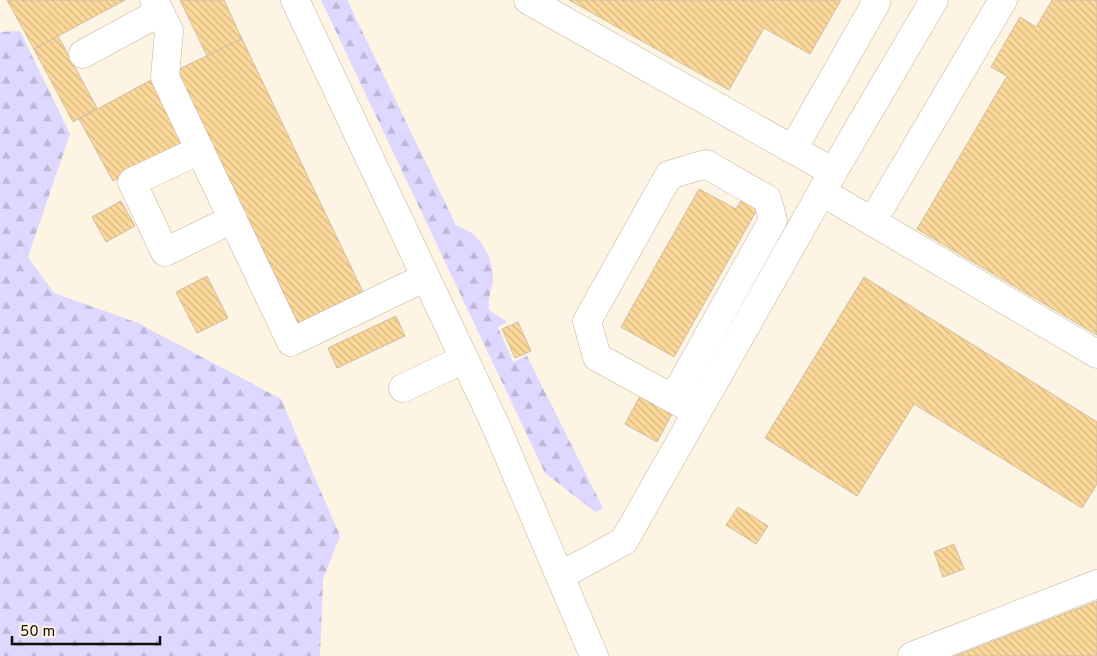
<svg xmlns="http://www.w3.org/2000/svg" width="1097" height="656" font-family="Overpass,sans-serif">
	<defs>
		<pattern id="forest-firs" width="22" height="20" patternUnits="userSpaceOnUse" patternTransform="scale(1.25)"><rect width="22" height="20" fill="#ded7ff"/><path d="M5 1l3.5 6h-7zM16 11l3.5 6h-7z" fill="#beb7d9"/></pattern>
		<pattern id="building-back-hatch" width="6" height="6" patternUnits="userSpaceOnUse" patternTransform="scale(1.25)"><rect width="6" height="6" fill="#fcd89a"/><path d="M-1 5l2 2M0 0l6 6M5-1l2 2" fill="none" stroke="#d7b883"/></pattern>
	</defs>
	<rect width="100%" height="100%" fill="#fdf4e4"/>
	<g fill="url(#forest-firs)">
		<path d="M321 0H347L456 225C461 228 466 230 471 233 484 241 494 264 493 279 492 291 487 297 489 310L507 322 498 327 513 362 527 356 603 508 595 512 545 473Z"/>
		<path d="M20 31 70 134 28 257 54 293 138 323 281 399 340 536 323 579 320 656H0V32Z"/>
	</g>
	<g fill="url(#building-back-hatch)" stroke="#cebfa5">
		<path d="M7 0H125L34 49Z"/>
		<path d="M180 0H224L242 39 207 56Z"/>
		<path d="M569 0H841L810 54 764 28 729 90Z"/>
		<path d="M1052 0H1097V335L917 229 1007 76 991 67 1020 17 1036 27Z"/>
		<path d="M58 36 97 108 73 122 34 49Z"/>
		<path d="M242 39 363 292 298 323 177 70Z"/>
		<path d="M151 80 185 142 113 181 79 119Z"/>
		<path d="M699 189 736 209 743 197 759 206 674 357 621 327Z"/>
		<path d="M121 201 135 226 106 242 92 217Z"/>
		<path d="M207 276 228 318 197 333 176 292Z"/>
		<path d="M864 277 1097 422V484L1082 508 914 404 857 496 765 438Z"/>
		<path d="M396 316 405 336 337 368 328 348Z"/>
		<path d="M518 322 531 351 515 358 502 329Z"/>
		<path d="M641 394 673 412 657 442 625 424Z"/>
		<path d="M738 507 768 526 756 544 726 525Z"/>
		<path d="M954 544 964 569 943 577 934 552Z"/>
		<path d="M1097 601V656H955Z"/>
	</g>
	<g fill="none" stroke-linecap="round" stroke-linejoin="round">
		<g stroke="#c3b49b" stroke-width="29">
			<g id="minor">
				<path d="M154 0 169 31 165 77 291 342 426 277"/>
				<path d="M295 0 495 424 594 656"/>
				<path d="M528 0 833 172"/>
				<path d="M83 54 160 12"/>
				<path d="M793 149 876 3 875 0"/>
				<path d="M200 150 132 182 165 252 233 219"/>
				<path d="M822 192 1097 354"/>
				<path d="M872 222 1003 0"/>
				<path d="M403 388 464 359"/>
				<path d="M673 399 773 220 767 199 706 164 669 175 587 321 597 357 697 412"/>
				<path d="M560 576 624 541 833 172 934 0"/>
				<path d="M912 656 1097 584"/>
			</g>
		</g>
		<use href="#minor" stroke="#fff" stroke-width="28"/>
	</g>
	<path d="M12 636v8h148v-8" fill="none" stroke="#140f07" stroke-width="2.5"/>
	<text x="20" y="636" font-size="15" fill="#140f07" stroke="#fdf4e4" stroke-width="4" paint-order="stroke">50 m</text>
</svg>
